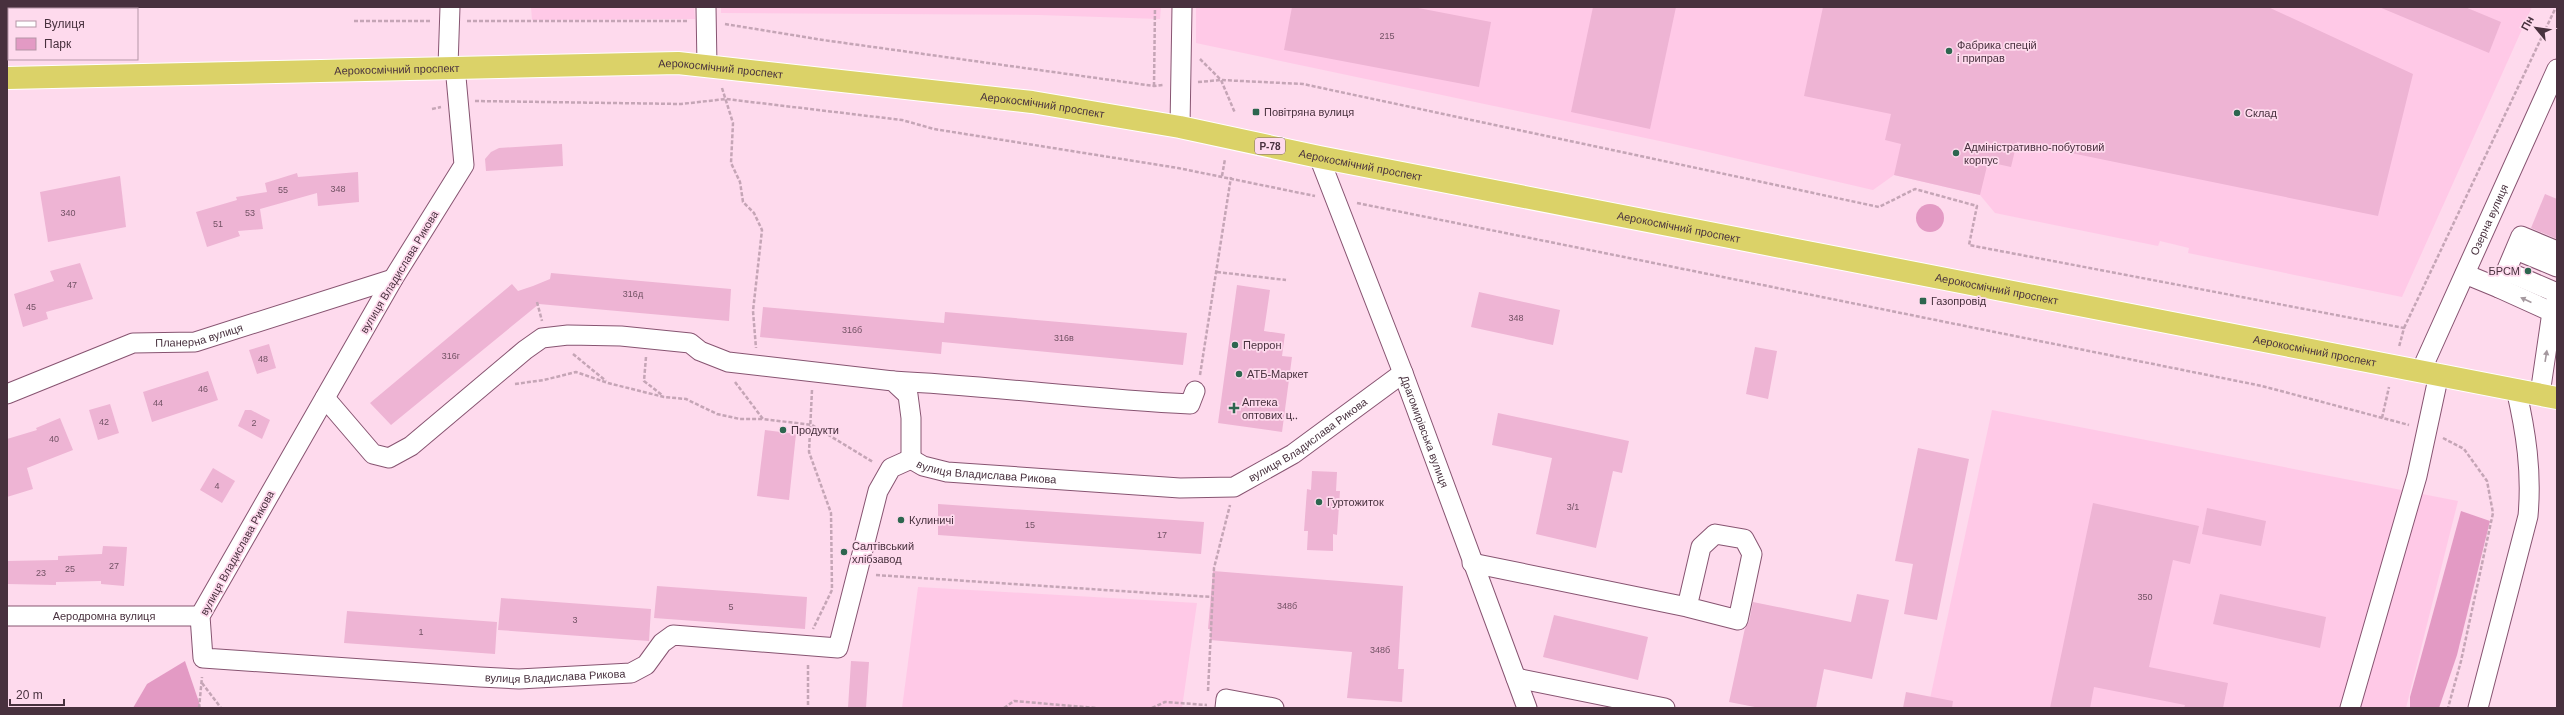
<svg xmlns="http://www.w3.org/2000/svg" width="2564" height="715" font-family="Helvetica,sans-serif">
	<rect width="100%" height="100%" fill="#fedaed"/>
	<g fill="#ffc9e7">
		<path d="M531 7H694L695 19 532 20Z"/>
		<path d="M721 7H1161L1160 19 1039 15 721 13Z"/>
		<path d="M1196 7H2532L2402 297 2188 253 2189 248 2160 241 2158 246 1995 213 1980 195 1894 175 1873 190 1669 143 1196 43Z"/>
		<path d="M1992 410 2458 501 2406 708H1928Z"/>
		<path d="M918 587 1197 603 1182 708H902Z"/>
	</g>
	<g fill="#e39ac4">
		<circle cx="1930" cy="218" r="14"/>
		<path d="M2461 511 2490 521 2457 655 2439 708H2410V697Z"/>
		<path d="M185 661 201 708H133L147 684Z"/>
	</g>
	<g fill="#eeb4d4">
		<path d="M1292 7H1413L1491 22 1479 87 1284 50Z"/>
		<path d="M1593 7H1676L1650 129 1571 112Z"/>
		<path d="M1823 7H2268L2413 74 2378 216 2017 142 2011 167 1988 162 1980 195 1894 175 1901 144 1885 140 1891 114 1804 96Z"/>
		<path d="M2379 7H2465L2501 22 2489 53Z"/>
		<path d="M562 144 563 166 486 171 485 159 491 152 499 148Z"/>
		<path d="M358 172 359 202 318 206 317 193 260 209 263 229 238 231 240 236 207 247 196 212 237 200 236 197 267 192 265 183 297 173 298 177Z"/>
		<path d="M120 176 126 227 48 242 40 192Z"/>
		<path d="M2545 194 2557 199V239L2531 228Z"/>
		<path d="M80 263 93 299 46 312 48 319 23 327 14 294 54 281 50 271Z"/>
		<path d="M551 273 731 289 729 321 539 304 391 425 370 403 512 284 518 291 533 286 550 279Z"/>
		<path d="M1237 285 1270 290 1264 331 1285 334 1282 356 1292 357 1282 432 1218 423Z"/>
		<path d="M1479 292 1560 310 1553 345 1471 327Z"/>
		<path d="M763 307 944 323 945 312 1187 333 1183 365 942 342 941 354 760 337Z"/>
		<path d="M269 344 276 368 257 374 249 350Z"/>
		<path d="M1755 347 1777 351 1768 399 1746 394Z"/>
		<path d="M208 371 218 400 152 422 143 392Z"/>
		<path d="M110 404 119 433 98 440 89 410Z"/>
		<path d="M245 410H251L270 420 262 439 238 426Z"/>
		<path d="M1498 413 1629 441 1622 473 1613 471 1596 548 1536 534 1552 458 1492 445Z"/>
		<path d="M60 418 73 450 27 468 33 489 7 497V439L37 430 36 428Z"/>
		<path d="M765 430 796 434 789 500 757 496Z"/>
		<path d="M1918 448 1969 459 1937 620 1904 614 1913 564 1895 561Z"/>
		<path d="M213 468 235 481 222 503 200 490Z"/>
		<path d="M1312 471 1337 472 1336 491H1340L1337 535 1333 534V551L1307 550 1308 531H1304L1307 489 1311 490Z"/>
		<path d="M2093 503 2199 526 2190 564 2173 560 2149 667 2228 683 2223 708H2184L2185 705 2094 687 2090 708H2050Z"/>
		<path d="M938 504 1204 522 1201 554 938 535Z"/>
		<path d="M2207 508 2266 521 2261 546 2202 534Z"/>
		<path d="M103 546 127 547 124 586 101 584V581L56 582V585L7 584V561L58 560V556L102 554Z"/>
		<path d="M1213 571 1403 586 1398 669H1404L1402 702 1347 698 1352 652 1210 640 1211 629H1208Z"/>
		<path d="M657 586 807 597 805 629 654 618Z"/>
		<path d="M1857 594 1889 600 1872 679 1824 669 1816 708H1760L1729 702 1745 628 1749 622 1753 602 1851 622Z"/>
		<path d="M2220 594 2326 617 2320 648 2213 624Z"/>
		<path d="M501 598 651 609 649 641 498 630Z"/>
		<path d="M347 611 497 622 495 654 344 643Z"/>
		<path d="M1554 615 1648 637 1638 680 1543 657Z"/>
		<path d="M851 661 869 662 866 708H848Z"/>
		<path d="M1906 692 1953 701 1952 708H1903Z"/>
	</g>
	<g fill="none" stroke-linecap="round" stroke-linejoin="round">
		<g stroke="#875471" stroke-width="21">
			<g id="minor">
				<path d="M706 7 707 66"/>
				<path d="M448 66 450 7"/>
				<path id="s1" d="M455 66 464 165 393 279 200 616 203 658 480 677 519 679 631 673 646 665 662 643 673 635 838 648 878 491 891 468 911 459"/>
				<path d="M1180 127 1182 7"/>
				<path id="s2" d="M1319 157 1403 373 1527 708"/>
				<path d="M2516 250 2557 267"/>
				<path d="M2506 271 2557 293"/>
				<path d="M2465 274 2499 288 2521 236 2557 251"/>
				<path d="M2499 288 2552 312"/>
				<path id="s3" d="M2421 371 2557 69"/>
				<path d="M893 381C992 386 1090 399 1190 404L1195 391"/>
				<path id="s4" d="M7 394 133 343 195 342 393 279"/>
				<path d="M2540 394 2552 312 2557 300"/>
				<path d="M325 398 373 454 389 458 411 446 525 350 542 338 568 335 621 336 690 343 700 351 728 362 893 381 908 395 911 418V459"/>
				<path id="s5" d="M911 459 923 466 947 472 1180 488 1234 487 1293 454 1403 373"/>
				<path d="M1472 563 1687 607 1738 620 1752 554 1744 539 1715 534 1701 547 1687 607"/>
				<path id="s6" d="M7 616H200"/>
				<path d="M1516 678 1665 708"/>
				<path d="M1225 708 1226 699 1274 708"/>
				<path d="M2350 708 2417 476 2439 374"/>
				<path d="M2478 708 2528 516C2532 472 2526 432 2516 389"/>
			</g>
		</g>
		<g stroke="#fff" stroke-width="24">
			<g id="highway">
				<path id="s7" d="M7 78 678 63 1032 102 1180 127 1319 157 2557 398"/>
			</g>
		</g>
		<g stroke="#c5a5b6" stroke-width="2.5" stroke-dasharray="4 2" stroke-linecap="butt">
			<path d="M354 21H432"/>
			<path d="M467 21H688"/>
			<path d="M725 24 823 40 1154 86 1163 85"/>
			<path d="M1200 59 1221 80 1235 113"/>
			<path d="M1198 82 1221 80 1303 84 1879 207 1915 189 1977 206 1969 245 2404 328 2399 347"/>
			<path d="M1154 86 1155 7"/>
			<path d="M722 88 733 123 731 163 740 182 743 202 754 213 762 230 753 311 756 348"/>
			<path d="M475 101 681 104 726 99 902 120 934 129 1178 168 1315 196"/>
			<path d="M432 109 441 107"/>
			<path d="M1222 176 1225 159"/>
			<path d="M1357 203 2262 386 2409 425"/>
			<path d="M1217 272 1286 280"/>
			<path d="M537 302 542 321"/>
			<path d="M2404 328 2556 7"/>
			<path d="M573 354 606 381"/>
			<path d="M646 357 644 381 662 395"/>
			<path d="M1200 375 1231 177"/>
			<path d="M735 382 763 419 812 425 873 462"/>
			<path d="M515 384 544 380 576 372 608 383 664 397 686 399 717 414 740 419H763"/>
			<path d="M812 390 809 452 831 513 832 590 813 629"/>
			<path d="M2382 418 2389 387"/>
			<path d="M2443 438 2464 449 2487 481 2493 513 2461 661 2448 708"/>
			<path d="M876 575 1212 597"/>
			<path d="M808 665V708"/>
			<path d="M202 683 221 708"/>
			<path d="M1208 691 1214 568 1230 505"/>
			<path d="M199 708 202 677"/>
			<path d="M1004 708 1014 701 1096 708"/>
			<path d="M1152 708 1165 702 1207 705"/>
		</g>
		<use href="#minor" stroke="#fff" stroke-width="19"/>
		<use href="#highway" stroke="#dbd268" stroke-width="22"/>
	</g>
	<defs><path id="oneway-solid" d="M-6-.8H1V-3.2L6.5 0L1 3.2V.8H-6Z"/></defs>
	<g fill="#a4989e">
		<use href="#oneway-solid" transform="translate(2526 300) rotate(-155)"/>
		<use href="#oneway-solid" transform="translate(2546 356) rotate(-81)"/>
	</g>
	<g fill="#2d664f" stroke="#fedaed" stroke-width="1.5">
		<circle cx="1949" cy="51" r="4"/>
		<rect x="1252" y="108" width="8" height="8" rx="2"/>
		<circle cx="2237" cy="113" r="4"/>
		<circle cx="1956" cy="153" r="4"/>
		<circle cx="2528" cy="271" r="4"/>
		<rect x="1919" y="297" width="8" height="8" rx="2"/>
		<circle cx="1235" cy="345" r="4"/>
		<circle cx="1239" cy="374" r="4"/>
		<path d="M1232 402h4v4h4v4h-4v4h-4v-4h-4v-4h4z"/>
		<circle cx="783" cy="430" r="4"/>
		<circle cx="1319" cy="502" r="4"/>
		<circle cx="901" cy="520" r="4"/>
		<circle cx="844" cy="552" r="4"/>
	</g>
	<g text-anchor="middle" dominant-baseline="central" stroke-width="3.5" stroke-linejoin="round" paint-order="stroke">
		<g font-size="9" fill="#725264">
			<text x="1387" y="36">215</text>
			<text x="338" y="189">348</text>
			<text x="283" y="190">55</text>
			<text x="68" y="213">340</text>
			<text x="250" y="213">53</text>
			<text x="218" y="224">51</text>
			<text x="72" y="285">47</text>
			<text x="633" y="294">316д</text>
			<text x="31" y="307">45</text>
			<text x="1516" y="318">348</text>
			<text x="852" y="330">316б</text>
			<text x="1064" y="338">316в</text>
			<text x="451" y="356">316г</text>
			<text x="263" y="359">48</text>
			<text x="203" y="389">46</text>
			<text x="158" y="403">44</text>
			<text x="104" y="422">42</text>
			<text x="254" y="423">2</text>
			<text x="54" y="439">40</text>
			<text x="217" y="486">4</text>
			<text x="1573" y="507">3/1</text>
			<text x="1030" y="525">15</text>
			<text x="1162" y="535">17</text>
			<text x="114" y="566">27</text>
			<text x="70" y="569">25</text>
			<text x="41" y="573">23</text>
			<text x="2145" y="597">350</text>
			<text x="1287" y="606">348б</text>
			<text x="731" y="607">5</text>
			<text x="575" y="620">3</text>
			<text x="421" y="632">1</text>
			<text x="1380" y="650">348б</text>
		</g>
		<rect fill="#fedaed" stroke="#7f6472" stroke-width="1" x="1255" y="138" width="30" height="16" rx="3"/>
		<g font-size="10" font-weight="bold" fill="#48313e">
			<text x="1270" y="146">Р-78</text>
		</g>
		<g font-size="11" fill="#48313e" stroke="#fedaed" text-anchor="start">
			<text x="1957" y="45">Фабрика спецій<tspan x="1957" dy="13">і приправ</tspan></text>
			<text x="1264" y="112">Повітряна вулиця</text>
			<text x="2245" y="113">Склад</text>
			<text x="1964" y="147">Адміністративно-побутовий<tspan x="1964" dy="13">корпус</tspan></text>
			<text x="2520" y="271" text-anchor="end">БРСМ</text>
			<text x="1931" y="301">Газопровiд</text>
			<text x="1243" y="345">Перрон</text>
			<text x="1247" y="374">АТБ-Маркет</text>
			<text x="1242" y="402">Аптека<tspan x="1242" dy="13">оптових ц‥</tspan></text>
			<text x="791" y="430">Продукти</text>
			<text x="1327" y="502">Гуртожиток</text>
			<text x="909" y="520">Кулиничі</text>
			<text x="852" y="546">Салтівський<tspan x="852" dy="13">хлібзавод</tspan></text>
		</g>
		<g font-size="11" fill="#48313e" stroke="#fedaed">
			<text stroke="none"><textPath href="#s7" startOffset="390">Аерокосмічний проспект</textPath></text>
			<text stroke="none"><textPath href="#s7" startOffset="714">Аерокосмічний проспект</textPath></text>
			<text stroke="none"><textPath href="#s7" startOffset="1038">Аерокосмічний проспект</textPath></text>
			<text stroke="none"><textPath href="#s7" startOffset="1362">Аерокосмічний проспект</textPath></text>
			<text stroke="none"><textPath href="#s3" startOffset="166">Озерна вулиця</textPath></text>
			<text stroke="none"><textPath href="#s7" startOffset="1686">Аерокосмічний проспект</textPath></text>
			<text transform="translate(399 272) rotate(-59)">вулиця Владислава Рикова</text>
			<text stroke="none"><textPath href="#s7" startOffset="2010">Аерокосмічний проспект</textPath></text>
			<text stroke="none"><textPath href="#s4" startOffset="203">Планерна вулиця</textPath></text>
			<text stroke="none"><textPath href="#s7" startOffset="2334">Аерокосмічний проспект</textPath></text>
			<text stroke="none"><textPath href="#s2" startOffset="294">Драгомирівська вулиця</textPath></text>
			<text stroke="none"><textPath href="#s5" startOffset="414">вулиця Владислава Рикова</textPath></text>
			<text stroke="none"><textPath href="#s5" startOffset="78">вулиця Владислава Рикова</textPath></text>
			<text transform="translate(237 553) rotate(-61)">вулиця Владислава Рикова</text>
			<text stroke="none"><textPath href="#s6" startOffset="97">Аеродромна вулиця</textPath></text>
			<text stroke="none"><textPath href="#s1" startOffset="1017">вулиця Владислава Рикова</textPath></text>
		</g>
	</g>
	<rect width="2564" height="715" fill="none" stroke="#48313e" stroke-width="16"/>
	<rect x="8" y="8" width="130" height="52" fill="#fedaed" stroke="#b596a7"/>
	<rect x="16" y="21" width="20" height="6" fill="#ffffff" stroke="#b596a7"/>
	<text x="44" y="28" font-size="12" fill="#48313e">Вулиця</text>
	<rect x="16" y="38" width="20" height="12" fill="#e39ac4" stroke="#b596a7"/>
	<text x="44" y="48" font-size="12" fill="#48313e">Парк</text>
	<g transform="translate(2536 28) rotate(299)" stroke="#fedaed" stroke-width="3" paint-order="stroke">
	<path d="M0-3L7 15L0 10L-7 15Z" fill="#48313e"/>
	<text y="-6" font-size="11" font-weight="bold" text-anchor="middle" fill="#48313e">Пн</text>
	</g>
	<path d="M10 699v6h54v-6" fill="none" stroke="#48313e" stroke-width="2"/>
	<text x="16" y="699" font-size="12" fill="#48313e" stroke="#fedaed" stroke-width="3" paint-order="stroke">20 m</text>
</svg>
